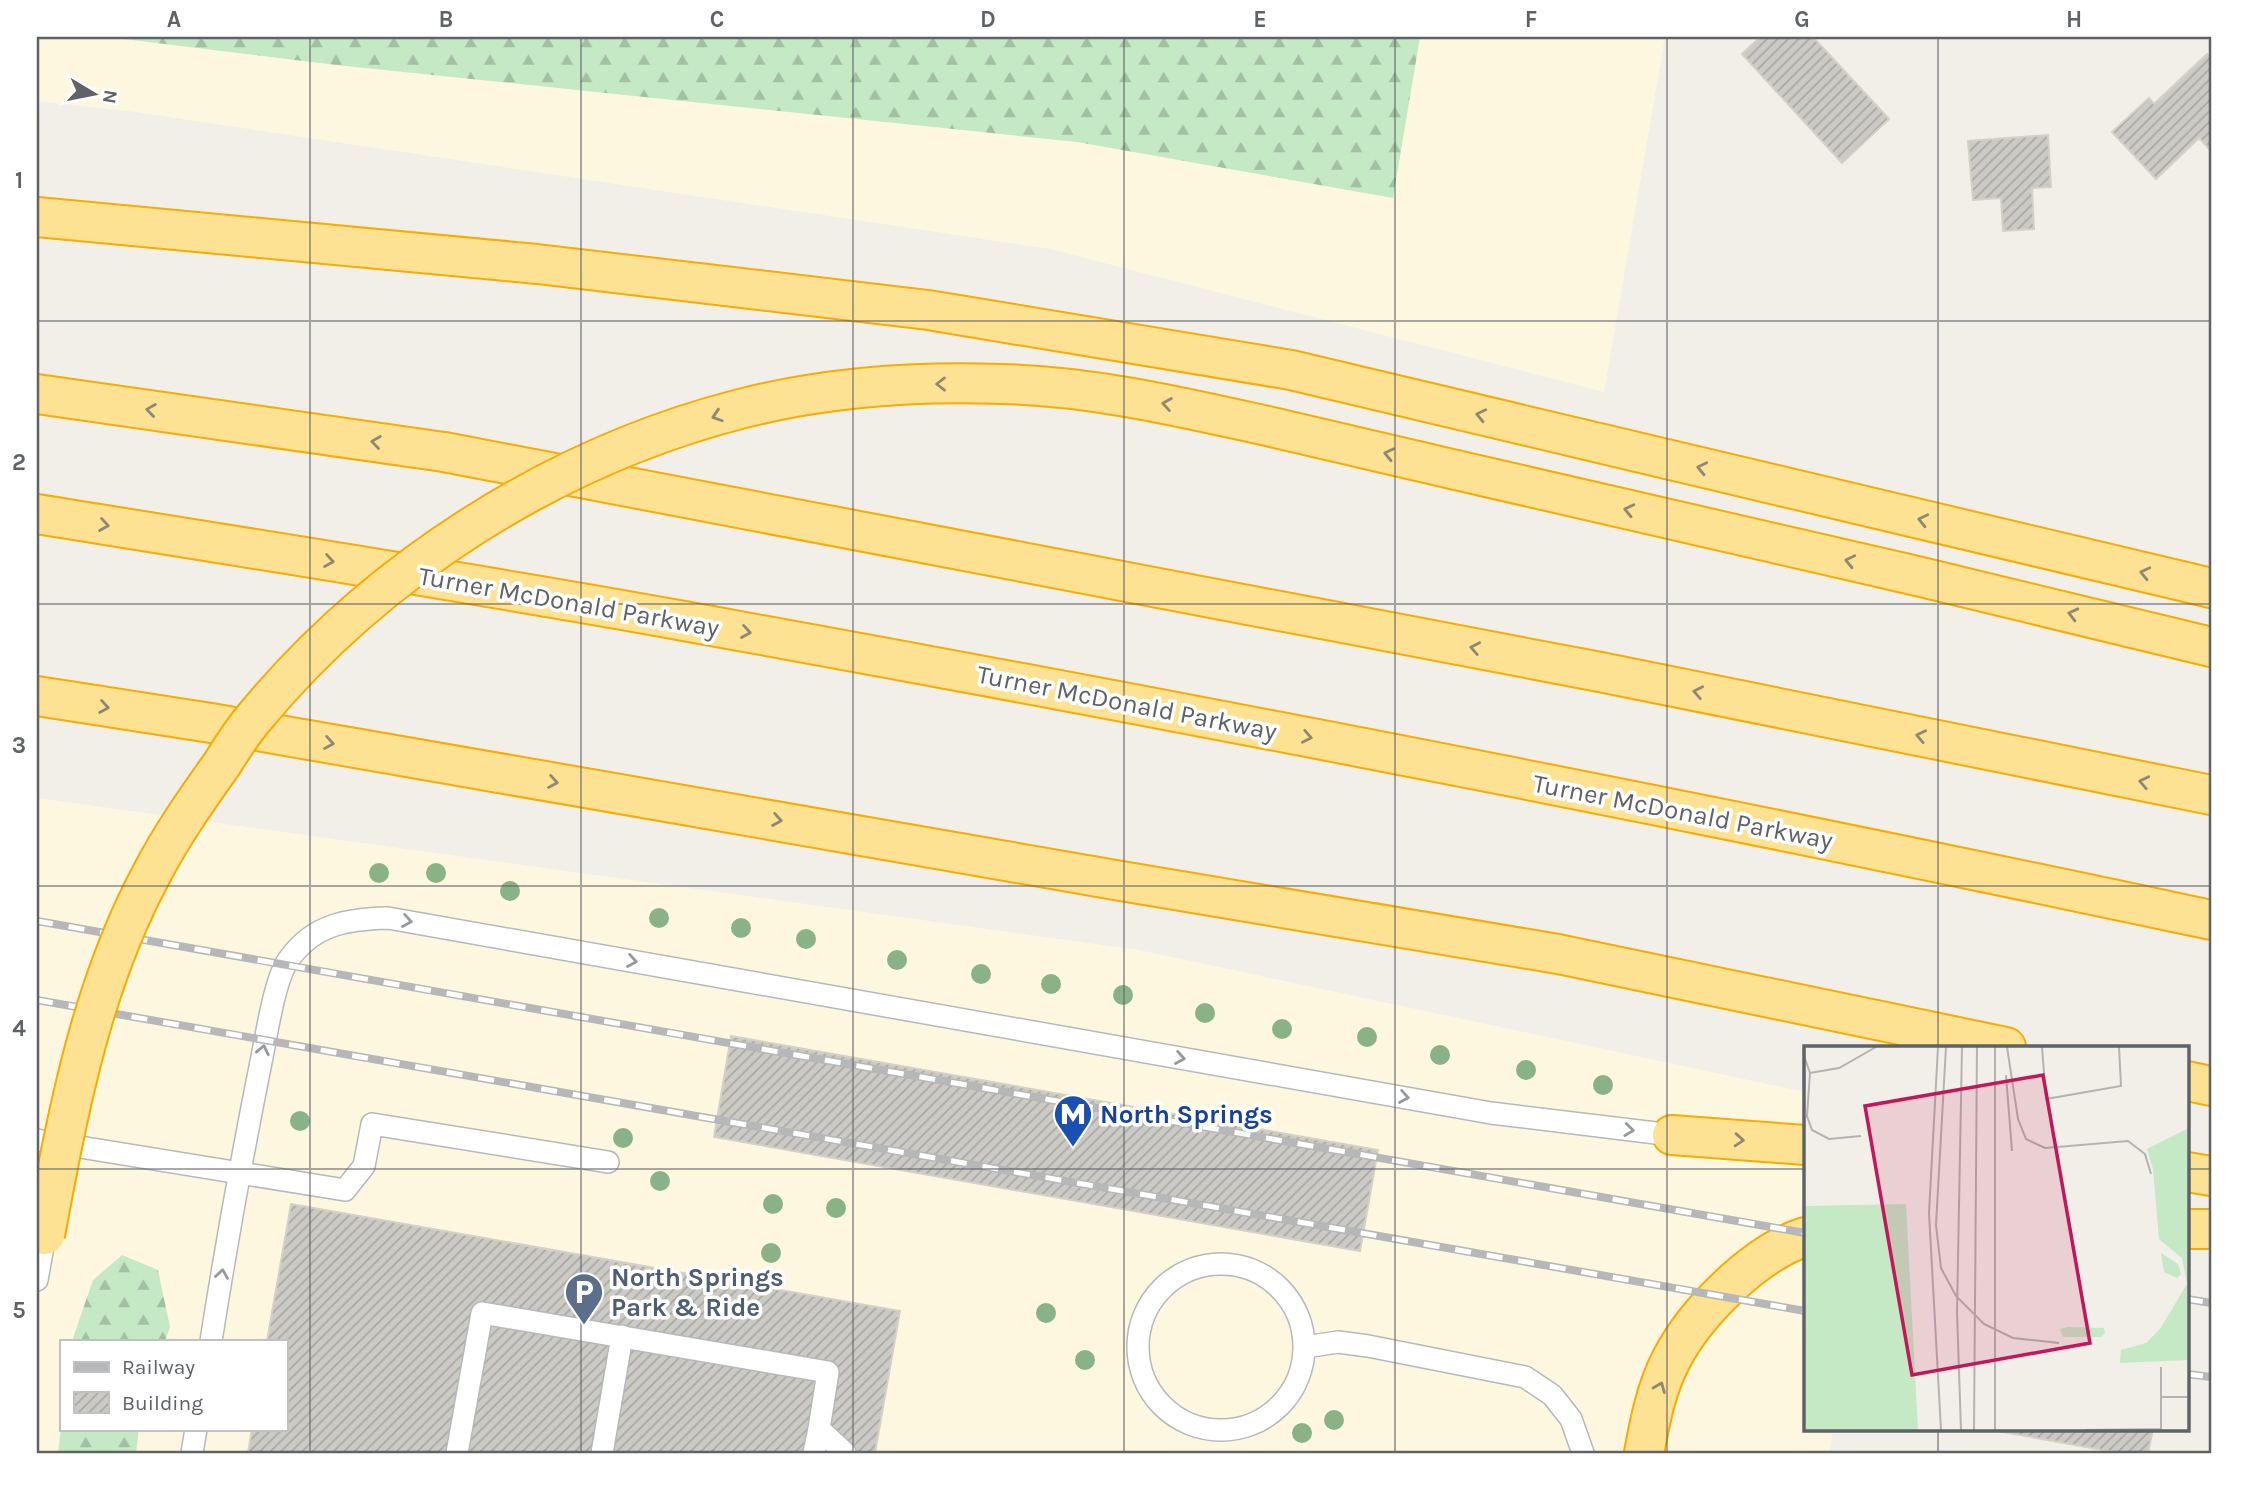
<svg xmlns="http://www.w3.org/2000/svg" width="2248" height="1490" font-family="Karla,sans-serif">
	<defs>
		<pattern id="forest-firs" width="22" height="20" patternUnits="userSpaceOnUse" patternTransform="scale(1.75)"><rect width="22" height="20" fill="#c5e8c5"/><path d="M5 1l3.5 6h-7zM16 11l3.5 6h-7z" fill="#a3c0a4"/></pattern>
		<pattern id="building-hatch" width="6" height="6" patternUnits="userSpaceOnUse" patternTransform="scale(1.75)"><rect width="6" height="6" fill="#cccac5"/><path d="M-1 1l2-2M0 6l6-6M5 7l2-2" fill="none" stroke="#a9a8a4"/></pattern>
	</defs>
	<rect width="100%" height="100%" fill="#f1efe8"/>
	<g fill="#fef7e0" fill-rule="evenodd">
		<path d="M37 37H1665L1604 392 1050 249 136 112 37 101Z"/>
		<path d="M37 798 1139 950 1805 1092V1429H1833L1830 1453H37ZM61 1341H285V1429H61Z"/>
	</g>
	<g fill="url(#forest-firs)">
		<path d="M108 37H1420L1393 198 1077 142 336 65Z"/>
		<path d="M122 1255 158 1270 170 1327 165 1341H72L93 1280Z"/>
		<path d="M61 1427V1429H139L136 1453H58Z"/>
	</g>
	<g fill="url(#building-hatch)" stroke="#d6d1c6" stroke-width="2">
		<path d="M1760 37H1813L1889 119 1842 163 1742 54Z"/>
		<path d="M2207 54 2211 59V151L2199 138 2156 179 2112 132 2149 98 2154 104Z"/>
		<path d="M2048 135 2051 187 2032 188 2034 229 2003 231 2001 198 1973 200 1968 141Z"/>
		<path d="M731 1036 1378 1150 1360 1251 714 1137Z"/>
		<path d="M291 1204 900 1311 875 1453H248L252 1429H285V1341H267Z"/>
		<path d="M1987 1429H2153L2148 1453H2119Z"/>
	</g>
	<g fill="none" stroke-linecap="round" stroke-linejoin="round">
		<g stroke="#b5b8bc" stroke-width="24">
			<g id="lane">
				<path d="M37 1140 345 1190 364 1166 372 1124 608 1162"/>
				<circle cx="1221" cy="1347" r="83"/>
				<path d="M37 1280 45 1235"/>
				<path d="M211 1341C226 1246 243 1151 262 1057 267 1032 275 978 289 959 314 924 348 919 388 918L1491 1113 1672 1135"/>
				<path d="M1305 1347 1338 1342 1368 1346 1525 1377 1552 1395 1571 1419 1583 1453"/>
				<path d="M192 1453 196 1429"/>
				<path d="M457 1453 482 1313 828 1372 819 1429 845 1453"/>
				<path d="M602 1453 622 1336"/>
				<path d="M814 1453 819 1429"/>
			</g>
		</g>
		<g stroke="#f9ab00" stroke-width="42">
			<g id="highway">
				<path d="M37 217 537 264 928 310 1291 370 2211 588"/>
				<path d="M37 394 444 452 1600 672 2211 795"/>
				<path d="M1456 470 1917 576 2211 647"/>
				<path d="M37 514C253 549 469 582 684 621 1194 713 1704 812 2211 920"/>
				<path d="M37 696 211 723 1121 881 1558 954 2006 1047"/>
				<path d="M2187 1081 2211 1086"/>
				<path d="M1672 1135 1805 1145"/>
				<path d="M2187 1172 2211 1176"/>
				<path d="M2187 1229H2211"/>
				<path d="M1644 1453C1650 1421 1656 1389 1671 1360 1695 1313 1755 1253 1805 1237"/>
			</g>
		</g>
		<use href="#lane" stroke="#fff" stroke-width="21"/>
		<use href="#highway" stroke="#fde293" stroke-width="38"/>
		<g stroke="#b6b7b8" stroke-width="8">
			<g id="rail">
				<path d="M37 921 1805 1233"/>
				<path d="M37 1000 1805 1311"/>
				<path d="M2187 1299 2211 1303"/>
				<path d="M2187 1374 2211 1377"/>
			</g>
		</g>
		<use href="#rail" stroke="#fff" stroke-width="5" stroke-dasharray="16" stroke-linecap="butt"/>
		<g stroke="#f9ab00" stroke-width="42" stroke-linecap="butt">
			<path id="highway-bridge" d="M45 1235C68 1112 91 987 151 875 171 836 197 799 222 764 232 748 242 732 254 718 377 569 554 457 740 409 825 387 916 381 1002 384 1090 386 1177 406 1263 425 1327 440 1391 455 1456 470"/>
		</g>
		<use href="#highway-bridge" stroke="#fde293" stroke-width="38"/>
	</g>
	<g fill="#89b387">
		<circle cx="379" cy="873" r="10"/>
		<circle cx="436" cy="873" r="10"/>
		<circle cx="510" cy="891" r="10"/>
		<circle cx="659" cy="918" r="10"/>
		<circle cx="741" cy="928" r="10"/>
		<circle cx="806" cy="939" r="10"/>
		<circle cx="897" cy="960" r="10"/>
		<circle cx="981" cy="974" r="10"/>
		<circle cx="1051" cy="984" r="10"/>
		<circle cx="1123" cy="995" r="10"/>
		<circle cx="1205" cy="1013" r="10"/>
		<circle cx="1282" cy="1029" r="10"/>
		<circle cx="1367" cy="1037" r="10"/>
		<circle cx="1440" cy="1055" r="10"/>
		<circle cx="1526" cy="1070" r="10"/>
		<circle cx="1603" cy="1085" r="10"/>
		<circle cx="300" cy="1121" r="10"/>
		<circle cx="623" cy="1138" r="10"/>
		<circle cx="660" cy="1181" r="10"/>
		<circle cx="773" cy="1204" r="10"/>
		<circle cx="836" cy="1208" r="10"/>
		<circle cx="771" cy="1253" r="10"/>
		<circle cx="1046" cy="1313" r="10"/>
		<circle cx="1085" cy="1360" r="10"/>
		<circle cx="1334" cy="1420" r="10"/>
		<circle cx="1302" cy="1433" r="10"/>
	</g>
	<defs><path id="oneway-chevron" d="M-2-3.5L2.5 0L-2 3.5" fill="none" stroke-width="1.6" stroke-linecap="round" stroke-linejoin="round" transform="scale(1.75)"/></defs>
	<g stroke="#8e8975">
		<use href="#oneway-chevron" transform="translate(941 384) rotate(180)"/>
		<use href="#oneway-chevron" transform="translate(1167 404) rotate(-171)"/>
		<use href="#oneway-chevron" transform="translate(151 410) rotate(-172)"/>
		<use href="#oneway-chevron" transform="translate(1481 415) rotate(-167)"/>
		<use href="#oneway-chevron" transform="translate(717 416) rotate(162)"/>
		<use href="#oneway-chevron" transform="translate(376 442) rotate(-172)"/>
		<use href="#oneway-chevron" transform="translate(1389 454) rotate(-167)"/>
		<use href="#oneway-chevron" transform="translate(1702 468) rotate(-167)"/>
		<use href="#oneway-chevron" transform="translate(1629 510) rotate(-167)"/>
		<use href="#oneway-chevron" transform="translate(1923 520) rotate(-167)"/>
		<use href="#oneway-chevron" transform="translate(104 525) rotate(9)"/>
		<use href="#oneway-chevron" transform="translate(329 561) rotate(9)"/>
		<use href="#oneway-chevron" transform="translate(1850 561) rotate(-167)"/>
		<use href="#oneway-chevron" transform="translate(2145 573) rotate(-167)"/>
		<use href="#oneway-chevron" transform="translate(2073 614) rotate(-166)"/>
		<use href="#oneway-chevron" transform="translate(746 632) rotate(10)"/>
		<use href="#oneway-chevron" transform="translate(1475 648) rotate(-169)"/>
		<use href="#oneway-chevron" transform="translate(1698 692) rotate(-169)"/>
		<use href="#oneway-chevron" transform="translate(104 707) rotate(9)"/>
		<use href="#oneway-chevron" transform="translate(1921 736) rotate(-168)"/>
		<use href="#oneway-chevron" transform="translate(1307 737) rotate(11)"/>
		<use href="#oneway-chevron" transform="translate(329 743) rotate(10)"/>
		<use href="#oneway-chevron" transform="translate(553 782) rotate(10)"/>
		<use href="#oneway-chevron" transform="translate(2144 782) rotate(-168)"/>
		<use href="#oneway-chevron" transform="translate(777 820) rotate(10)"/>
		<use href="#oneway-chevron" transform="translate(1739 1140) rotate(4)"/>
		<use href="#oneway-chevron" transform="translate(1660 1387) rotate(-68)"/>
	</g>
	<g stroke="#979a9d">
		<use href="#oneway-chevron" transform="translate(407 921) rotate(10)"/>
		<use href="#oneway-chevron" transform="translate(632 961) rotate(10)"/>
		<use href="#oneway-chevron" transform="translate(263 1050) rotate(-78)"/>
		<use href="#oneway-chevron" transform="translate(1180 1058) rotate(10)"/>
		<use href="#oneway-chevron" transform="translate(1404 1097) rotate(10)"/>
		<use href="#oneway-chevron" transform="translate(1629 1130) rotate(7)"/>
		<use href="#oneway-chevron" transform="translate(222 1274) rotate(-81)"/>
	</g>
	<path fill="none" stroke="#5f6368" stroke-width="2" stroke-opacity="0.55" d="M310 37V1453M581 37V1453M853 37V1453M1124 37V1453M1395 37V1453M1667 37V1453M1938 37V1047M37 321H2211M37 604H2211M37 886H2211M37 1169H1805M2187 1169H2211M1938 1429V1453"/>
	<defs>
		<g id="metro-pin" transform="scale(2.0125)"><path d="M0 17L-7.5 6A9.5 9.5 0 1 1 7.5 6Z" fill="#1a4fb4" stroke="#fff"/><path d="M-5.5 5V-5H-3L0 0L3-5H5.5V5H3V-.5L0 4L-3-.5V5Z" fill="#fff"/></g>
		<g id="parking-pin" transform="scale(2.0125)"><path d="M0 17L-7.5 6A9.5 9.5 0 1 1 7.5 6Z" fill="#5c6f8a" stroke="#fff"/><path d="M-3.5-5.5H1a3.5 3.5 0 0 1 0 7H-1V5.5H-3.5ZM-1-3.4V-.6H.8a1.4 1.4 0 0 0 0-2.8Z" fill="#fff"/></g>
	</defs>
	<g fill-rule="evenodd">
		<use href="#metro-pin" x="1073" y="1114"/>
		<use href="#parking-pin" x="584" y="1292"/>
	</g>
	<g text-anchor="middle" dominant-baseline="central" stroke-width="7" stroke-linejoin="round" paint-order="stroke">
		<g font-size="26" fill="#5f6368" stroke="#fff">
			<text transform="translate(569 602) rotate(10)">Turner McDonald Parkway</text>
			<text transform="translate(1127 703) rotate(11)">Turner McDonald Parkway</text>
			<text transform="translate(1683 812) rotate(11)">Turner McDonald Parkway</text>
		</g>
		<g font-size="26" font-weight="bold" fill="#164399" stroke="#fff" text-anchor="start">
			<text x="1100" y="1114">North Springs</text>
		</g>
		<g font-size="26" font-weight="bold" fill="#4e5e75" stroke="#fff" text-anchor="start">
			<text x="611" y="1277">North Springs<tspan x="611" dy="30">Park &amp; Ride</tspan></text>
		</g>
	</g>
	<g transform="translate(1804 1046)">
		<rect width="385" height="385" fill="#f1efe8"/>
		<path d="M385 82V314L316 317 317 304 342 297 356 283 383 238 378 212 355 193 349 123 343 103ZM102 158 114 384H0V160ZM357 207 374 218 377 228 373 232 360 226ZM263 281 300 282 301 287 297 291H259L256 283Z" fill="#c5e8c5"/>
		<path fill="none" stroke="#b3b3b1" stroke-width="2" d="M134 1 125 167 137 384M142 1 132 179 137 222 152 250 180 278 209 292 255 297M191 1V384M203 1 214 73 222 93 241 102 324 95 341 108 347 128M238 1 242 53 317 40 315 1M0 10 6 27 3 70 8 84 25 93 57 90M6 27 35 22 72 1M202 29 208 105M357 321V384M357 351H385M157 384 153 266 158 1M170 384 173 1M281 384 357 383"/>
		<path fill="#c2185b" fill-opacity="0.15" stroke="#c2185b" stroke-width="3.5" d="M239 29 286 297 108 329 61 60Z"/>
		<rect width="385" height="385" fill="none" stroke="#5f6368" stroke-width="3.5"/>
	</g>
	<rect width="2248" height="1490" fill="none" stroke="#ffffff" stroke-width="77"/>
	<rect x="60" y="1340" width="228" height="91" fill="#ffffff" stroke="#bfc1c3" stroke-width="2"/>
	<rect x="74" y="1362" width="35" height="10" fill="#b6b7b8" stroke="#bfc1c3" stroke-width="2"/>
	<text x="122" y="1374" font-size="21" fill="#5f6368">Railway</text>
	<rect x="74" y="1392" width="35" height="21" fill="url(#building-hatch)" stroke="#bfc1c3" stroke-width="2"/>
	<text x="122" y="1410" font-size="21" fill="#5f6368">Building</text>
	<g transform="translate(94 94) rotate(100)" stroke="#ffffff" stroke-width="5" paint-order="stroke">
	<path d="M0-5L12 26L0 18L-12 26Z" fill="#5f6368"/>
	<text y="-10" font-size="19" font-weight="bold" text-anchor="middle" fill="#5f6368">N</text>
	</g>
	<rect x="38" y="38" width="2172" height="1414" fill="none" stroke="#5f6368" stroke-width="2.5"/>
	<g font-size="23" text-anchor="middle" font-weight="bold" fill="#5f6368">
		<text x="174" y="27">A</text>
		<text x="446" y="27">B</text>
		<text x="717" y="27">C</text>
		<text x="988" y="27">D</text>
		<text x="1260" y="27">E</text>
		<text x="1531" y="27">F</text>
		<text x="1802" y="27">G</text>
		<text x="2074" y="27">H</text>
		<text x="19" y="188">1</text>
		<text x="19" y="470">2</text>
		<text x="19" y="753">3</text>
		<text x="19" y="1036">4</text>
		<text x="19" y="1318">5</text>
	</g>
</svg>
